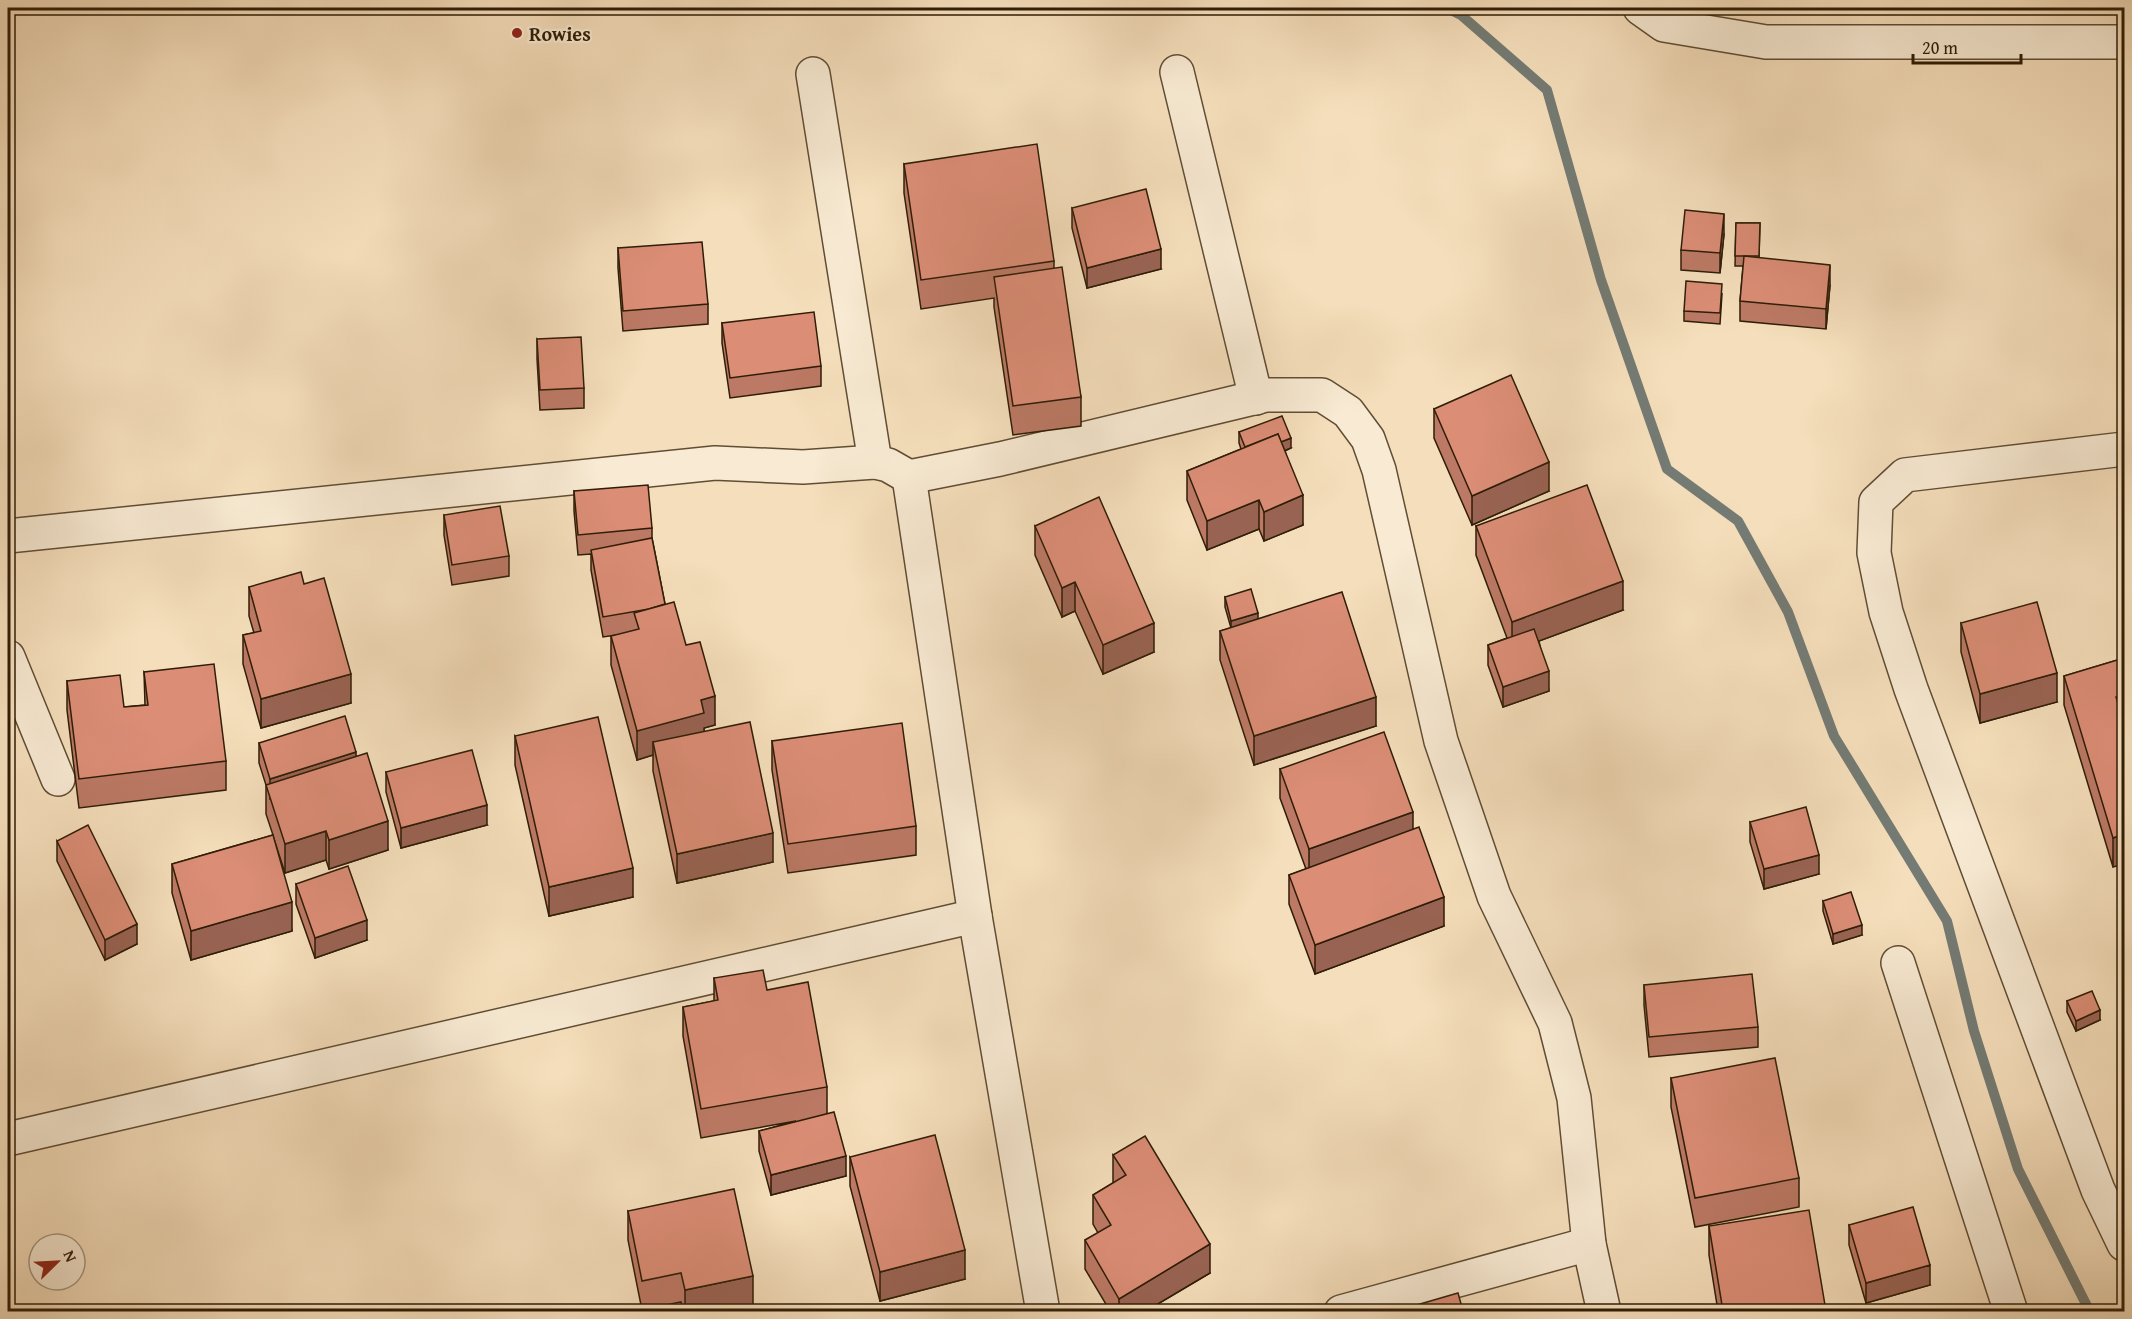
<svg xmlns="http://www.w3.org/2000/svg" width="2132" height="1319" font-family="'Gentium Book Plus',serif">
	<rect width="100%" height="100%" fill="#f5debb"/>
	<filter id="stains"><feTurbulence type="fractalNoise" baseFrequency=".00333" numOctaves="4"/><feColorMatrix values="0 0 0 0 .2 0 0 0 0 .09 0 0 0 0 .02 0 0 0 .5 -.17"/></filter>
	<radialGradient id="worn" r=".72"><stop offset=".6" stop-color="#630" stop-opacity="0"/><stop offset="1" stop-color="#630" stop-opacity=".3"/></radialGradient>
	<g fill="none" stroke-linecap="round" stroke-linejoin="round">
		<path stroke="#747b74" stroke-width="10" d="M1447 8 1461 15 1547 90 1601 280 1667 469 1738 521 1788 612 1834 736 1947 921 1974 1031 2018 1169 2090 1312"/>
		<g stroke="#604d34" stroke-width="36">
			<g id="minor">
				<path d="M1640 8 1664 25 1766 42H2124"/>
				<path d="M1177 72 1256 398"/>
				<path d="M813 74 875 462"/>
				<path d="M2124 449 1905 475 1876 502 1874 553 1886 612 1911 689 2098 1190 2124 1244"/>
				<path d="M909 477 975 916 1043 1312"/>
				<path d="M8 536 715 463 803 467 875 462 888 465 909 477 1000 459 1266 395H1322L1348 412 1368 439 1379 470 1441 741 1494 896 1555 1023 1574 1098 1589 1244 1604 1312"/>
				<path d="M8 657 58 779"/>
				<path d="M1898 963 2011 1312"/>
				<path d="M8 1139 975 916"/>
				<path d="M1341 1312 1589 1244"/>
			</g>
		</g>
		<use href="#minor" stroke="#f8ead3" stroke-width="33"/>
	</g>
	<g fill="#bc7965" stroke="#2f1d07" stroke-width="1.5">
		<path d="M904 164 1054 261V269L1081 397V426L1013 435 994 307V298L921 309 904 193Z"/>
		<path d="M1072 208 1161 269 1087 288 1072 228Z"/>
		<path d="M1736 223H1760L1759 258 1830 285 1826 329 1740 321V301L1743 266H1735Z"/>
		<path d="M1724 234 1720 273 1681 270V250Z"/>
		<path d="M618 248 708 304V324L623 331 618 268Z"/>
		<path d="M1722 294 1720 324 1684 321V311Z"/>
		<path d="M722 323 821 366V386L730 398 722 343Z"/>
		<path d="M537 339 584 388V408L540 410 537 359Z"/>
		<path d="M1434 409 1549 491 1472 525 1434 438Z"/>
		<path d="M1239 432 1291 448 1285 451 1303 525 1264 541 1259 529 1207 550 1187 500V471L1241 449 1239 443Z"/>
		<path d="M574 491 652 528V538L665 604 686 645 715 725 704 728V732L773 862 677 883 653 771V755L637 760 611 665V636L616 635 603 637 591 570V554L578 555 574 511Z"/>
		<path d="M444 515 509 556V576L452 585 444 535Z"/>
		<path d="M1035 526 1154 652 1103 674 1075 611 1062 617 1035 555Z"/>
		<path d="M1476 526 1623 610 1539 641 1549 691 1503 707 1488 665V645L1507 638 1476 555Z"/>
		<path d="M304 584 351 703 261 728 243 664V635L254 633 249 616V587Z"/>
		<path d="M1225 597 1258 619 1376 726 1254 765 1220 660V631L1231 628 1225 607Z"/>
		<path d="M1961 623 2057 702 1980 723 1961 652Z"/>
		<path d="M2124 658 2113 867 2064 705V676Z"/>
		<path d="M144 672 226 761V790L79 808 67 710V681L124 707 145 705Z"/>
		<path d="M515 736 633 897 549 916 515 765Z"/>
		<path d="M772 741 916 826V855L788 873 772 770Z"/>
		<path d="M259 743 356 756 388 850 329 869 326 860 285 873 273 836 292 931 191 960 172 893V864L273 835 266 814V785L259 763Z"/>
		<path d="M1280 769 1413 829 1444 926 1315 974 1289 904V875L1306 869 1280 798Z"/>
		<path d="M386 772 487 825 401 848 386 792Z"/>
		<path d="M1750 822 1819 874 1764 889 1750 842Z"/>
		<path d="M57 841 137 944 105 960 57 861Z"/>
		<path d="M296 884 367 940 315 958 296 904Z"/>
		<path d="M1823 901 1862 935 1833 944 1823 911Z"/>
		<path d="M714 978 767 990 827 1087V1113L846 1176 771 1195 759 1151V1131L796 1121 701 1138 683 1036V1007L714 1001Z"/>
		<path d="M1644 985 1758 1027V1047L1649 1057 1644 1005Z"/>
		<path d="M2067 1001 2100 1020 2076 1031 2067 1012Z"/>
		<path d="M1671 1078 1799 1178V1207L1695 1227 1671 1107Z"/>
		<path d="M1113 1155 1210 1273 1146 1311H1110L1085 1269V1240L1098 1233 1093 1224V1195L1113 1183Z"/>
		<path d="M850 1157 965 1279 880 1301 850 1186Z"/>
		<path d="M628 1211 753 1305 721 1311H683L681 1302 642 1310 628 1240Z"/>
		<path d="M1849 1225 1930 1285 1866 1303 1849 1245Z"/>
		<path d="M1709 1226 1826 1311H1718L1709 1255Z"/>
	</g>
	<g fill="#996353" stroke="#2f1d07" stroke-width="1.5">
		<path d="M1724 214V234L1720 273V253Z"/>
		<path d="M1161 249V269L1087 288V268Z"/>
		<path d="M1830 265V285L1826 329V309Z"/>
		<path d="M1291 438V448L1248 465V455Z"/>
		<path d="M1549 462V491L1472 525V496Z"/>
		<path d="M1303 495V525L1264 541V512Z"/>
		<path d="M1259 500V529L1207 550V521Z"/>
		<path d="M1623 581V610L1512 651V622Z"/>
		<path d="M1075 582V611L1062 617V588Z"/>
		<path d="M1258 613V623L1231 631V621Z"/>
		<path d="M1154 623V652L1103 674V645Z"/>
		<path d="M1549 671V691L1503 707V687Z"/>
		<path d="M2057 673V702L1980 723V694Z"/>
		<path d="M351 674V703L261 728V699Z"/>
		<path d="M2124 695V724L2116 697Z"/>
		<path d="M715 696V725L704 728V742H653V755L637 760V731L701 700Z"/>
		<path d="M1376 697V726L1254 765V736Z"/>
		<path d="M356 752V772L270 799V779Z"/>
		<path d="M487 805V825L401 848V828Z"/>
		<path d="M1413 812V841L1309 878V849Z"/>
		<path d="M388 821V850L329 869V840Z"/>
		<path d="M326 831V860L285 873V844Z"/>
		<path d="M773 833V862L677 883V854Z"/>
		<path d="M2124 834V864L2113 867V838Z"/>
		<path d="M1819 855V874L1764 889V869Z"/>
		<path d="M633 868V897L549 916V887Z"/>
		<path d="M1444 897V926L1315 974V945Z"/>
		<path d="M292 902V931L191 960V931Z"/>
		<path d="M367 920V940L315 958V938Z"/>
		<path d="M137 924V944L105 960V940Z"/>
		<path d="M1862 925V935L1833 944V934Z"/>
		<path d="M2100 1010V1020L2076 1031V1021Z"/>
		<path d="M846 1156V1176L771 1195V1175Z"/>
		<path d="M1210 1244V1273L1146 1311H1119V1299Z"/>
		<path d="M965 1250V1279L880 1301V1272Z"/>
		<path d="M1930 1265V1285L1866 1303V1283Z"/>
		<path d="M753 1276V1305L721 1311H685V1290Z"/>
	</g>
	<g fill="#db8d76" stroke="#2f1d07" stroke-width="1.5">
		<path d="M1037 144 1054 261 921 280 904 164Z"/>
		<path d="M1146 189 1161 249 1087 268 1072 208Z"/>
		<path d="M1685 210 1724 214 1720 253 1681 250Z"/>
		<path d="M1736 223H1760L1759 256H1735Z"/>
		<path d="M702 242 708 304 623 311 618 248Z"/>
		<path d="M1744 256 1830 265 1826 309 1740 301Z"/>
		<path d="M1062 267 1081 397 1013 406 994 277Z"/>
		<path d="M1686 281 1722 284 1720 313 1684 311Z"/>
		<path d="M814 312 821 366 730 378 722 323Z"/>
		<path d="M581 337 584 388 540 390 537 339Z"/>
		<path d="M1511 375 1549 462 1472 496 1434 409Z"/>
		<path d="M1282 416 1291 438 1281 442 1278 434 1245 447 1239 432Z"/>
		<path d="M1278 434 1303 495 1264 512 1259 500 1207 521 1187 471Z"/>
		<path d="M648 485 652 528 578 535 574 491Z"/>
		<path d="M1587 485 1623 581 1512 622 1476 526Z"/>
		<path d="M1099 497 1154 623 1103 645 1075 582 1062 588 1035 526Z"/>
		<path d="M500 506 509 556 452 565 444 515Z"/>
		<path d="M652 538 665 604 649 609 603 617 591 550Z"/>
		<path d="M301 572 304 584 324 578 351 674 261 699 243 635 261 631 249 587Z"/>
		<path d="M1251 589 1258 613 1231 621 1225 597Z"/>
		<path d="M1342 592 1376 697 1254 736 1220 631Z"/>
		<path d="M674 602 686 645 700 642 715 696 701 700 704 713 637 731 611 636 639 629 634 613Z"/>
		<path d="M2037 602 2057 673 1980 694 1961 623Z"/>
		<path d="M1534 629 1549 671 1503 687 1488 645Z"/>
		<path d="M2124 658V695L2116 697 2124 724V834L2113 838 2064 676Z"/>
		<path d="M214 664 226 761 79 779 67 681 120 675 124 707 148 705 144 672Z"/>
		<path d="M345 716 356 752 270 779 259 743Z"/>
		<path d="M598 717 633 868 549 887 515 736Z"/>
		<path d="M750 722 773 833 677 854 653 742Z"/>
		<path d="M902 723 916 826 788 844 772 741Z"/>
		<path d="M1384 732 1413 812 1309 849 1280 769Z"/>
		<path d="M472 750 487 805 401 828 386 772Z"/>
		<path d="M367 753 388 821 329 840 326 831 285 844 266 785Z"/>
		<path d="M1806 807 1819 855 1764 869 1750 822Z"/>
		<path d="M88 825 137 924 105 940 57 841Z"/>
		<path d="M1419 827 1444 897 1315 945 1289 875Z"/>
		<path d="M273 835 292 902 191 931 172 864Z"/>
		<path d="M348 866 367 920 315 938 296 884Z"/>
		<path d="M1851 892 1862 925 1833 934 1823 901Z"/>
		<path d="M763 970 767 990 808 982 827 1087 701 1109 683 1007 718 1000 714 978Z"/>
		<path d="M1752 974 1758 1027 1649 1037 1644 985Z"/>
		<path d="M2092 991 2100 1010 2076 1021 2067 1001Z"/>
		<path d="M1775 1058 1799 1178 1695 1198 1671 1078Z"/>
		<path d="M834 1112 846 1156 771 1175 759 1131Z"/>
		<path d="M935 1135 965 1250 880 1272 850 1157Z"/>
		<path d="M1145 1136 1210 1244 1119 1299 1085 1240 1111 1225 1093 1195 1126 1175 1113 1155Z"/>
		<path d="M734 1189 753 1276 685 1290 681 1273 642 1281 628 1211Z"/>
		<path d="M1913 1207 1930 1265 1866 1283 1849 1225Z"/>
		<path d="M1809 1210 1826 1311H1723L1709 1226Z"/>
		<path d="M1458 1293 1463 1311H1396Z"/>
	</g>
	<circle fill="#8f2418" stroke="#f8ead3" stroke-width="2" cx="517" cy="33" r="6"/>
	<g text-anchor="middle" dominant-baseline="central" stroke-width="4.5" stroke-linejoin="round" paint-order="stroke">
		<g font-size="20" font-weight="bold" fill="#2f1d07" stroke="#f8ead3" text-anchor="start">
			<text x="529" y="33">Rowies</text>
		</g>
	</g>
	<rect width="2132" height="1319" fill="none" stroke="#f5debb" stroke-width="30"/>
	<rect x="9" y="9" width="2114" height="1301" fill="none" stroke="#2f1d07" stroke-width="3"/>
	<rect x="15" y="15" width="2102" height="1289" fill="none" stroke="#2f1d07" stroke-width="1.5"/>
	<g transform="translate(57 1262) rotate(66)"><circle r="28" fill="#f8ead3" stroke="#a89881" stroke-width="1.5"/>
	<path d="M0-4.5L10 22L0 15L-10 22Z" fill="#8f2418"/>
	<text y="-9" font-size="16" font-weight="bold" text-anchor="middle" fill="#2f1d07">N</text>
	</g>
	<path d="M1913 54v9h108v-9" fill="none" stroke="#2f1d07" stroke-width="3"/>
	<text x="1922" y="54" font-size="18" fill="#2f1d07" stroke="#f8ead3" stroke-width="4.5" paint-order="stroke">20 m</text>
	<rect width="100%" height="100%" filter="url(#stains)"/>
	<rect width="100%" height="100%" fill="url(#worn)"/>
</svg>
